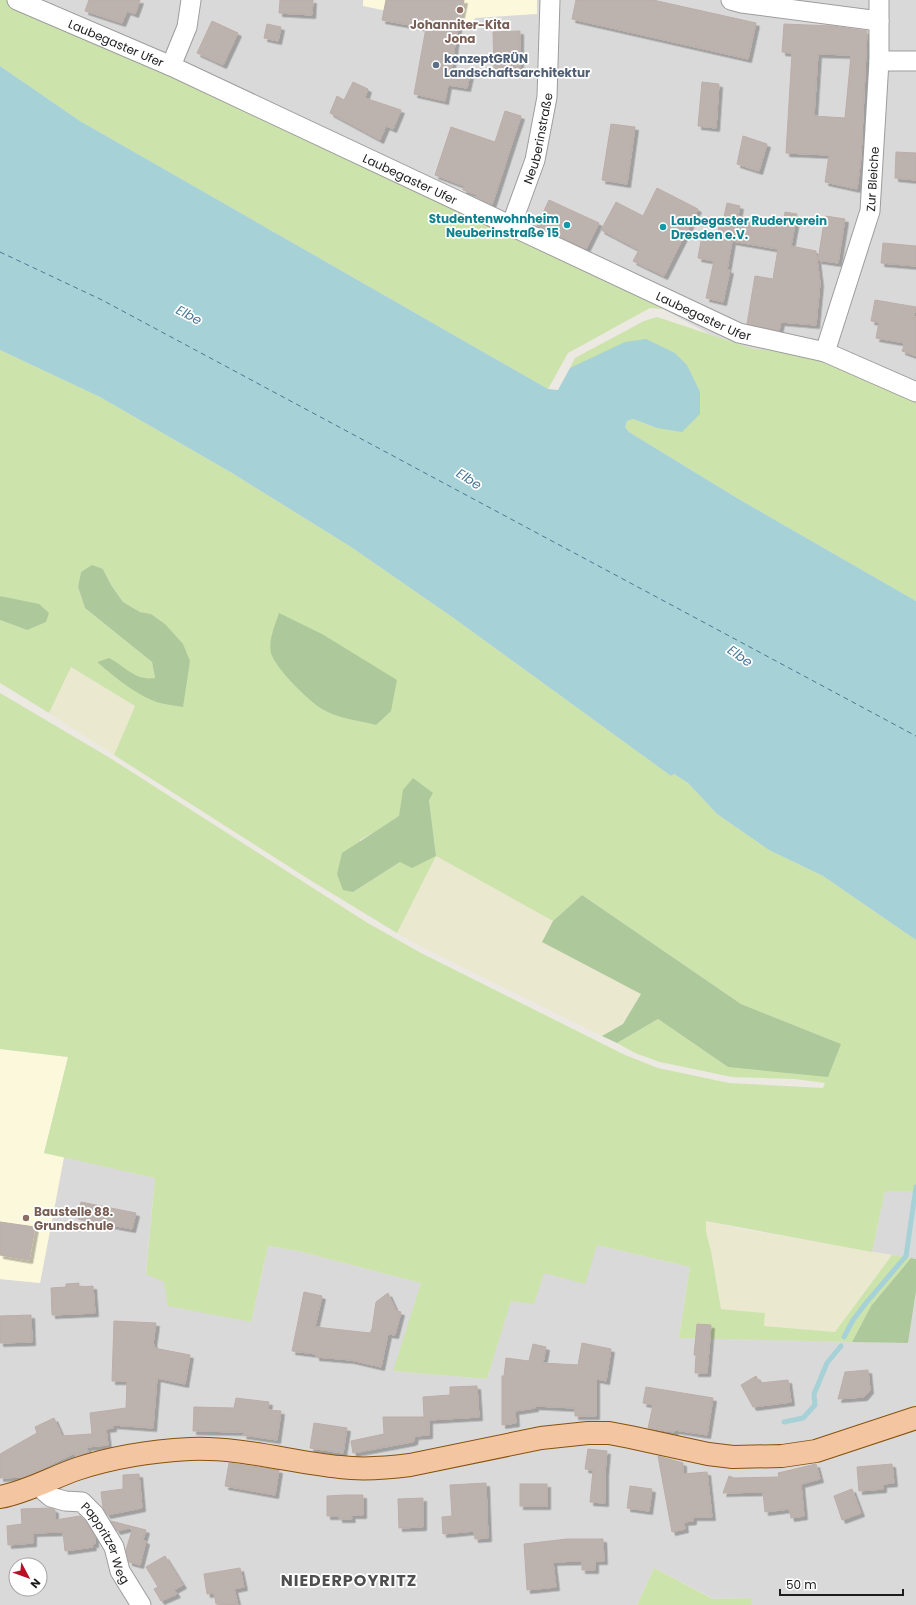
<svg xmlns="http://www.w3.org/2000/svg" width="916" height="1605" font-family="Poppins,sans-serif">
	<defs>
		<filter id="shadow"><feDropShadow dx="3.5" dy="3.5" stdDeviation="0" flood-color="#0004"/></filter>
	</defs>
	<rect width="100%" height="100%" fill="#ece8e2"/>
	<g fill="#dad9d9" fill-rule="evenodd">
		<path d="M9 0H916V401L790 353 754 349 711 335 656 305Z"/>
		<path d="M64 1157 155 1178 146 1273 251 1322 268 1246 298 1251 421 1283 394 1371 487 1379 511 1300 544 1272 597 1245 690 1267 679 1338 908 1343 916 1291V1605H751V1598L714 1599 654 1568 637 1605H0V1279L40 1283ZM16 1565H40V1589H16Z"/>
		<path d="M885 1190 916 1192V1259L872 1252Z"/>
	</g>
	<g fill="#fcf8dc">
		<path d="M363 0H537V14L475 18 470 28 363 6Z"/>
		<path d="M0 1049 68 1057 44 1153 64 1157 40 1283 0 1279Z"/>
	</g>
	<g fill="#eae9cf">
		<path d="M71 667 135 706 114 755 49 713Z"/>
		<path d="M436 856 553 921 543 942 641 994 623 1024 602 1036 424 948 397 933Z"/>
		<path d="M706 1221 737 1228 892 1255 835 1332 764 1326V1313L721 1309 711 1251 706 1232Z"/>
	</g>
	<g fill="#cde3ac" fill-rule="evenodd">
		<path d="M0 0H9L511 235 663 309 650 308 568 353 548 389 80 121 0 66Z"/>
		<path d="M657 317 754 349 790 352 825 362 916 401V601L737 498 629 432 625 427 627 421 633 419 657 428 570 368 575 358 644 321Z"/>
		<path d="M0 350 100 397 232 473 351 547 455 619 671 776 674 774 688 783 717 814 769 850 823 876 916 940V1192L885 1191 872 1252 706 1221V1232L711 1251 721 1309 765 1313 764 1326 835 1332 892 1255 911 1258 871 1306 852 1342 679 1338 690 1267 597 1245 585 1284 544 1273 534 1304 511 1301 487 1379 393 1371 421 1283 298 1251 268 1246 251 1322 168 1306 164 1282 146 1274 155 1178 44 1153 68 1057 0 1049V693L110 758 366 922 421 953 625 1055 658 1068 729 1083 823 1088 825 1083 795 1079 732 1077 660 1062 635 1053 617 1043 658 1019 728 1067 841 1044 741 1004 582 895 553 921 436 856 397 933 310 880 114 755 135 706 71 667 49 713 0 683V620L27 630 16 600 0 596ZM103 569 111 585 123 602 140 612 151 614 165 624 183 706 163 704 97 662 109 659C126 667 134 680 155 679L152 662 85 608 78 587 81 572ZM429 800 436 856 400 862 353 892 360 840C384 827 405 812 429 800Z"/>
		<path d="M654 1568 713 1599 751 1598V1605H637Z"/>
	</g>
	<g fill="#adc89a">
		<path d="M92 565 103 569 111 585 123 602 140 612 151 614 165 624 183 644 190 661 183 707C177 706 170 705 164 704 139 698 116 678 97 662L109 658C125 666 135 681 155 678L152 662 85 608 78 587 81 572Z"/>
		<path d="M0 596 39 604 49 613 46 622 27 630 0 620Z"/>
		<path d="M279 613 322 634 397 680 391 711 376 725C361 721 336 718 322 709 309 701 275 668 271 653 268 641 275 625 279 613Z"/>
		<path d="M413 778 433 793 429 800 436 856 412 868 400 862 353 892 343 890 337 874 342 853 399 816 403 790Z"/>
		<path d="M582 895 741 1004 841 1044 828 1077 728 1067 658 1019 617 1043 602 1036 623 1024 641 994 542 942 553 921Z"/>
		<path d="M911 1258 916 1259V1291L908 1343 852 1342 871 1306Z"/>
	</g>
	<path fill="#a6d1d6" d="M0 66 80 121 548 389 558 390 570 368 625 342 646 339 675 353 687 365 700 392V414L682 432 657 428 633 419 627 421 625 427 629 432 737 498 916 601V940L823 876 769 850 717 814 688 783 674 774 671 776 455 619 351 547 232 473 100 397 0 350Z"/>
	<g fill="none" stroke-linecap="round" stroke-linejoin="round">
		<g stroke="#a6d1d6" stroke-width="5">
			<path d="M844 1337 853 1320 866 1303 906 1256 916 1187"/>
			<path d="M784 1422 803 1418 815 1405 814 1394 827 1363 841 1346"/>
		</g>
		<path stroke="#4b7894" stroke-width="1" stroke-dasharray="5 4" stroke-linecap="butt" d="M0 252 102 300 916 736"/>
	</g>
	<g fill="#bcb3af" stroke="#bdada6" fill-rule="evenodd" filter="url(#shadow)">
		<path d="M89 0H140L135 14 127 11 122 23 85 11Z"/>
		<path d="M280 0H313L312 15 279 13Z"/>
		<path d="M386 0H464L456 38 451 71 470 75 467 88 448 85 445 101 414 94 426 28 382 20Z"/>
		<path d="M576 0H653L756 23 748 59 572 19Z"/>
		<path d="M212 21 238 33 223 65 197 53Z"/>
		<path d="M267 24 281 27 278 41 264 38Z"/>
		<path d="M784 24 832 26 867 31 861 157 857 189 825 182 829 155 786 153 792 53 782 52ZM818 54 851 55 845 118 814 116Z"/>
		<path d="M520 31V68L494 69 493 32Z"/>
		<path d="M353 82 368 89 365 98 401 110 393 129 386 126 380 140 330 113 337 96 344 100Z"/>
		<path d="M702 82 719 84 716 128 698 126Z"/>
		<path d="M505 111 521 116 492 205 476 197 477 195 463 190 464 186 435 175 451 127 495 142Z"/>
		<path d="M611 124 635 127 627 184 602 180Z"/>
		<path d="M743 136 767 144 759 171 737 164Z"/>
		<path d="M896 152 916 153V180L895 178Z"/>
		<path d="M657 188 698 209 664 276 633 261 639 250 601 230 616 202 643 216Z"/>
		<path d="M549 200 599 223 586 249 537 226Z"/>
		<path d="M727 203 740 206 738 216 783 225 785 212 797 214 791 246 816 251 820 283 816 325 781 322 779 331 747 324 755 276 773 279 778 249 732 241 727 270H730L723 302 706 298 714 261 698 258 702 235 717 237 720 220 723 221Z"/>
		<path d="M825 216 845 219 838 263 818 260Z"/>
		<path d="M883 243 916 246V266L881 263Z"/>
		<path d="M875 300 916 307 913 320 915 317H916V356L902 351 905 343 876 338 879 322 871 321Z"/>
		<path d="M81 1202 136 1213 132 1229 78 1219Z"/>
		<path d="M0 1222 35 1227 29 1260 0 1255Z"/>
		<path d="M79 1283V1287L93 1286 95 1313 52 1315 51 1288 66 1287V1284Z"/>
		<path d="M304 1292 322 1296 315 1327 370 1333 372 1329 376 1302 388 1293 396 1311 401 1312 395 1335 388 1334 381 1367 351 1360 316 1357V1354L292 1351Z"/>
		<path d="M31 1315 32 1342 0 1343V1316Z"/>
		<path d="M114 1321 156 1323 153 1344H154V1348L190 1355 185 1384 157 1378 153 1428 113 1425V1428L106 1429 108 1445 87 1447 88 1453 75 1456V1453L25 1477 0 1478V1454L37 1433 35 1427 54 1418 62 1436 92 1434 90 1413 126 1408 127 1381H112Z"/>
		<path d="M697 1324 711 1325 707 1373H695L696 1355H694Z"/>
		<path d="M582 1343 611 1349 606 1381 596 1379V1416H575V1408L535 1406V1408L515 1411 516 1423 502 1425V1376H504L506 1358 529 1361 533 1344 546 1347 543 1363 578 1365Z"/>
		<path d="M868 1370 870 1390 864 1397 838 1399 845 1372Z"/>
		<path d="M756 1376 760 1383 788 1380 791 1402 753 1407 741 1385Z"/>
		<path d="M477 1386 479 1417 429 1420V1435L415 1436 414 1441 412 1442 353 1453 351 1441 384 1434 383 1417H424L423 1397 450 1395V1387Z"/>
		<path d="M646 1387 713 1398 707 1435 675 1430 674 1432 648 1428 653 1405 643 1403Z"/>
		<path d="M236 1398 269 1402 268 1410 281 1411 277 1440 243 1435 244 1432 193 1431 194 1407 234 1408Z"/>
		<path d="M314 1423 347 1428 343 1453 310 1448Z"/>
		<path d="M588 1449 607 1451 605 1472V1503L590 1502 593 1470 585 1469Z"/>
		<path d="M658 1456 683 1463V1474L707 1472 712 1517H693V1521L684 1522 685 1529 672 1532Z"/>
		<path d="M229 1463 279 1470 275 1495 225 1486Z"/>
		<path d="M816 1464 820 1479 801 1484 804 1516 791 1518 789 1509 765 1512 763 1492 723 1493 729 1476 734 1478 779 1477 778 1473Z"/>
		<path d="M892 1464 894 1483 883 1484V1489L859 1491 857 1467Z"/>
		<path d="M139 1474 142 1508 107 1515 103 1508 101 1492 123 1489V1475Z"/>
		<path d="M486 1483 488 1538 475 1539 474 1531 443 1534 442 1517 452 1516 450 1485Z"/>
		<rect x="520" y="1484" width="27" height="22"/>
		<path d="M630 1486 652 1489 649 1511 627 1508Z"/>
		<path d="M852 1489 861 1513 842 1520 834 1496Z"/>
		<path d="M345 1495H363V1515H351L352 1519H339V1516H327V1496Z"/>
		<path d="M423 1498V1527L399 1528 398 1499Z"/>
		<path d="M51 1508 55 1510V1520L80 1516 85 1521 95 1536V1544H92L93 1547 65 1551 63 1532 33 1533V1543L8 1545 7 1526 22 1524 21 1509Z"/>
		<path d="M111 1521 146 1530 143 1540 146 1541 140 1565 129 1562 126 1550 133 1527 117 1531Z"/>
		<path d="M567 1539H603L604 1561H595V1570H582V1561L553 1562 556 1587 527 1590 524 1544Z"/>
		<path d="M165 1556 183 1585 174 1590 177 1594 161 1601 154 1589 158 1587 146 1567Z"/>
		<path d="M240 1568 244 1587 234 1589 238 1605 216 1604 214 1593 207 1594 204 1574Z"/>
	</g>
	<g fill="none" stroke-linecap="round" stroke-linejoin="round">
		<g stroke="#9d9d9d" stroke-width="21">
			<g id="minor">
				<path id="s1" d="M17 0 171 66 739 333 825 352 916 392"/>
				<path d="M731 0 742 3 879 21"/>
				<path d="M879 61H916"/>
				<path d="M171 66 187 27 191 0"/>
				<path id="s2" d="M511 226 535 160 547 97 550 0"/>
				<path id="s3" d="M825 352 870 211 879 61V0"/>
				<path id="s4" d="M40 1485 44 1491 51 1497 65 1501 82 1502 94 1514 114 1547 120 1571 141 1605"/>
			</g>
		</g>
		<g stroke="#87510d" stroke-width="24">
			<path id="major" d="M0 1497C27 1492 51 1478 77 1469 113 1457 152 1451 190 1449 241 1447 290 1462 340 1467 363 1470 387 1468 410 1465L541 1438 588 1433H609L630 1437 708 1454 733 1457 782 1456 816 1451 916 1418"/>
		</g>
		<use href="#minor" stroke="#fff" stroke-width="19"/>
		<use href="#major" stroke="#f3c6a1" stroke-width="22"/>
	</g>
	<g fill="#8d6e63" stroke="#fff" stroke-width="1.5">
		<circle cx="460" cy="10" r="4"/>
		<circle cx="26" cy="1218" r="4"/>
	</g>
	<circle fill="#5c6f8a" stroke="#fff" stroke-width="1.5" cx="436" cy="65" r="4"/>
	<g fill="#0f9aa8" stroke="#fff" stroke-width="1.5">
		<circle cx="567" cy="225" r="4"/>
		<circle cx="663" cy="227" r="4"/>
	</g>
	<g text-anchor="middle" dominant-baseline="central" stroke-width="3.5" stroke-linejoin="round" paint-order="stroke">
		<g font-size="12" font-weight="bold" fill="#785e54" stroke="#fff">
			<text x="460" y="24">Johanniter-Kita<tspan x="460" dy="14">Jona</tspan></text>
			<text x="34" y="1211" text-anchor="start">Baustelle 88.<tspan x="34" dy="14">Grundschule</tspan></text>
		</g>
		<g font-size="12" fill="#1c1c1c" stroke="#fff">
			<text stroke="none"><textPath href="#s1" startOffset="108">Laubegaster Ufer</textPath></text>
			<text stroke="none"><textPath href="#s2" startOffset="92">Neuberinstraße</textPath></text>
			<text stroke="none"><textPath href="#s1" startOffset="432">Laubegaster Ufer</textPath></text>
			<text stroke="none"><textPath href="#s3" startOffset="180">Zur Bleiche</textPath></text>
			<text stroke="none"><textPath href="#s1" startOffset="756">Laubegaster Ufer</textPath></text>
			<text stroke="none"><textPath href="#s4" startOffset="96">Pappritzer Weg</textPath></text>
		</g>
		<g font-size="12" font-weight="bold" fill="#4e5e75" stroke="#fff" text-anchor="start">
			<text x="444" y="58">konzeptGRÜN<tspan x="444" dy="14">Landschaftsarchitektur</tspan></text>
		</g>
		<g font-size="12" font-weight="bold" fill="#0d838f" stroke="#fff" text-anchor="end">
			<text x="559" y="218">Studentenwohnheim<tspan x="559" dy="14">Neuberinstraße 15</tspan></text>
			<text x="671" y="220" text-anchor="start">Laubegaster Ruderverein<tspan x="671" dy="14">Dresden e.V.</tspan></text>
		</g>
		<g font-size="13" font-style="italic" fill="#4b7894" stroke="#fff">
			<text transform="translate(189 315) rotate(28)">Elbe</text>
			<text transform="translate(469 479) rotate(33)">Elbe</text>
			<text transform="translate(740 656) rotate(35)">Elbe</text>
		</g>
		<g font-size="16" font-weight="bold" letter-spacing="1" fill="#4f4f4f" stroke="#fff">
			<text x="349" y="1580">NIEDERPOYRITZ</text>
		</g>
	</g>
	<g transform="translate(28 1577) rotate(131)"><circle r="19" fill="#ffffff" stroke="#a4a4a4"/>
	<path d="M0-3L7 15L0 10L-7 15Z" fill="#b61124"/>
	<text y="-6" font-size="11" font-weight="bold" text-anchor="middle" fill="#1c1c1c">N</text>
	</g>
	<path d="M780 1589v6h123v-6" fill="none" stroke="#1c1c1c" stroke-width="2"/>
	<text x="786" y="1589" font-size="12" fill="#1c1c1c" stroke="#ffffff" stroke-width="3" paint-order="stroke">50 m</text>
</svg>
